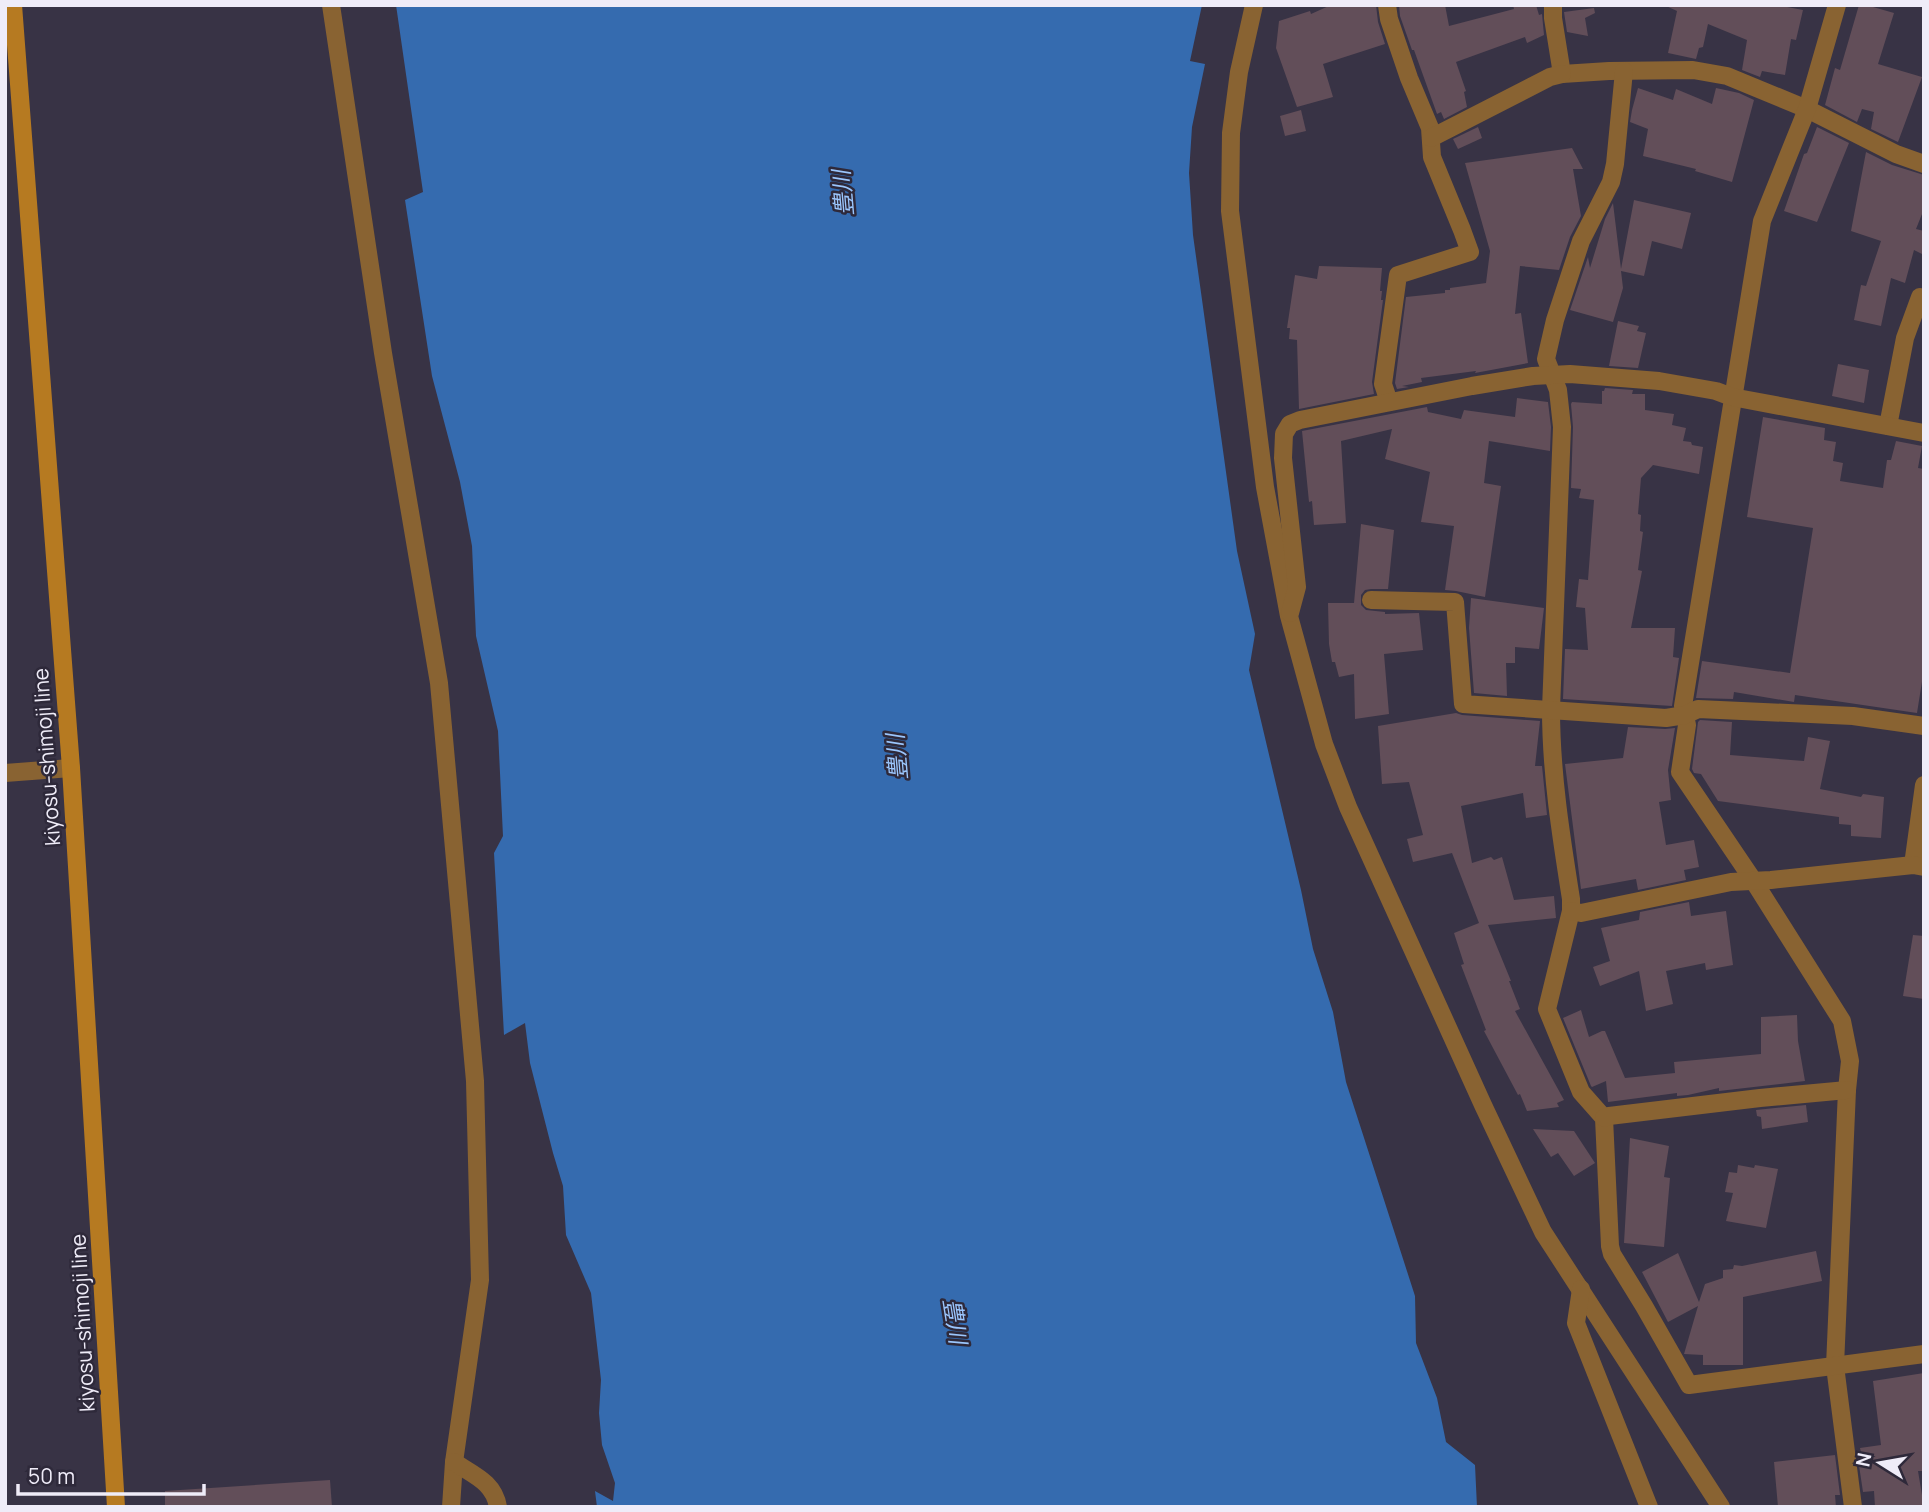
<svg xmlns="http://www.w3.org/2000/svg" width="1929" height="1512" font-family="Manrope,'Noto Sans JP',sans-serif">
	<rect width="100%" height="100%" fill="#383345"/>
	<path fill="#356baf" d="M396 5H1202L1190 61 1205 64 1192 127 1189 173 1193 235 1237 551 1255 634 1249 670 1301 890 1313 949 1333 1012 1346 1082 1415 1296 1416 1343 1437 1398 1446 1442 1475 1465 1477 1507H597L595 1491 613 1501 615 1483 602 1445 599 1413 601 1380 591 1293 566 1235 563 1186 553 1153 530 1063 525 1023 504 1035 494 853 503 836 498 731 476 636 472 546 460 482 432 376 405 200 423 192Z"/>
	<g fill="#624e59">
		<path d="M1331 5H1376L1378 22 1385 44 1323 64 1333 97 1297 107 1276 48 1279 21 1310 11 1311 14Z"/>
		<path d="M1399 5H1445L1449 26 1514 9 1513 5H1536L1539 15 1542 14 1544 35 1527 43 1525 37 1456 62 1466 91 1464 92 1467 107 1444 119 1441 112 1437 114 1414 50H1412L1400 16Z"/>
		<path d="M1664 5H1777L1803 10 1796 40 1791 39 1785 75 1762 71 1760 77 1742 70 1747 40 1708 24 1703 47 1699 48 1696 59 1668 53 1677 11Z"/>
		<path d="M1859 5H1866L1894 13 1878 64 1922 77 1898 142 1871 129 1874 112 1862 109 1857 122 1825 105 1835 68 1840 70Z"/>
		<path d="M1594 8 1595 13 1585 18 1588 36 1567 32 1564 12Z"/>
		<path d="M1638 88 1673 100 1676 89 1712 104 1716 88 1739 93 1754 100 1732 182 1695 171 1696 169 1643 156 1648 129 1630 122 1632 110Z"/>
		<path d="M1301 110 1306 131 1285 136 1280 116Z"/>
		<path d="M1478 127 1482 138 1458 149 1453 139Z"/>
		<path d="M1817 127 1849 143 1817 222 1784 211 1804 154 1807 153Z"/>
		<path d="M1572 148 1583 169H1573L1581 216 1570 237 1559 270 1520 266 1515 314 1521 313 1528 363 1475 373 1476 371 1421 378 1422 382 1402 386 1409 387 1397 389 1395 383 1406 297 1445 293V290H1450V288L1486 283 1490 251 1465 163Z"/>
		<path d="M1866 152 1892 165 1924 175V209L1916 229 1924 231V255L1914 250 1905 283 1891 278 1881 326 1854 320 1861 285 1866 286 1881 241 1851 231Z"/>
		<path d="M1634 200 1691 213 1682 249 1652 241 1644 276 1621 271 1623 288 1613 322 1570 310 1588 257 1590 268 1605 219 1613 203 1621 269Z"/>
		<path d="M1319 266 1382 268 1380 291H1382L1381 300H1383L1372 382 1374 394 1299 409 1297 340 1289 339 1290 328H1287L1295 275 1317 279Z"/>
		<path d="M1618 321 1639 326 1637 331 1646 333 1638 368 1609 366Z"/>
		<path d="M1838 364 1869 370 1864 403 1832 396Z"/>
		<path d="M1605 388 1633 390 1632 394H1645V410L1674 414 1672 425 1686 428 1683 441 1691 442 1692 445 1703 447 1699 474 1653 465 1641 478 1638 514 1641 515 1640 531 1643 532 1638 570 1642 571 1631 628H1675L1673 657 1679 658 1672 706 1563 699 1565 649 1588 650 1585 608 1576 607 1579 579 1588 580 1594 500 1579 498 1581 489 1571 488 1573 427 1571 404 1572 402 1602 404V391H1604Z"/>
		<path d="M1517 398 1548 402 1551 427 1550 451 1489 441 1484 483 1501 486 1485 597 1456 591 1445 590 1454 526 1421 522 1430 472 1385 459 1392 429 1341 441 1346 523 1314 525 1312 501 1309 502 1302 431 1427 407 1428 412 1461 419 1464 410 1515 417Z"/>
		<path d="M1763 417 1825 428 1824 440 1836 442 1833 461 1843 463 1840 481 1883 488 1887 460H1891L1896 441 1922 446 1918 468 1924 469V669L1917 713 1795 695 1794 702 1734 692 1733 699 1696 698 1702 661 1790 673 1813 528 1747 517Z"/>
		<path d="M1361 524 1394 530 1388 589H1371L1365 590 1361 595V605L1366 610 1385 612V614L1419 613 1423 650 1384 654 1389 714 1355 719 1354 674 1339 677 1335 662H1332L1329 644 1328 603H1354Z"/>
		<path d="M1471 598 1544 608 1539 649 1515 647V663H1506L1507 696 1474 693 1469 628Z"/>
		<path d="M1456 713 1462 715 1540 721 1535 766H1542L1547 815 1526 818 1523 793 1461 806 1472 863 1491 857 1494 860 1502 857 1514 900 1554 896 1556 918 1488 925 1511 981H1509L1520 1009 1515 1011 1564 1100 1557 1103 1559 1107 1527 1111 1520 1094 1518 1095 1484 1031 1486 1030 1461 965 1464 964 1454 933 1479 923 1452 853 1413 862 1407 839 1423 835 1409 782 1382 784 1378 726Z"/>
		<path d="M1700 720 1732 722 1730 755 1804 761 1808 737 1830 741 1820 789 1861 797 1863 794 1884 797 1881 838 1851 836V825L1839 824V817L1718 801 1701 774 1694 773 1692 769 1698 722Z"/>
		<path d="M1628 727 1665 729 1675 728 1668 770 1671 800 1659 802 1666 845 1694 840 1699 867 1684 870 1686 880 1638 890 1636 879 1581 889 1565 764 1623 758Z"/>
		<path d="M1689 902 1691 916 1726 911 1733 965 1706 970 1705 963 1666 971 1673 1004 1646 1011 1639 971 1600 986 1593 967 1610 961 1601 928 1639 920 1640 912Z"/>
		<path d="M1913 935 1924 936V999L1903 996Z"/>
		<path d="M1581 1010 1589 1037 1602 1031H1605L1625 1078 1675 1073 1674 1062 1761 1054V1017L1797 1015 1798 1041 1805 1081 1719 1091V1088L1688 1095 1677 1096V1093L1608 1102 1606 1081 1592 1087 1591 1086 1563 1018Z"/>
		<path d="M1806 1105 1808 1122 1762 1129 1761 1117 1757 1116 1756 1110Z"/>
		<path d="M1533 1129 1574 1131 1595 1163 1574 1176 1558 1153 1551 1157Z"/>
		<path d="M1630 1138 1669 1146 1664 1177 1670 1178 1664 1247 1624 1243Z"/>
		<path d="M1738 1165 1754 1168 1755 1165 1778 1169 1766 1228 1726 1221 1733 1193 1725 1192 1729 1172 1737 1173Z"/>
		<path d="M1816 1251 1822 1281 1743 1297V1365H1703V1355L1684 1354 1698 1306 1668 1322 1642 1272 1678 1253 1699 1302 1705 1284 1723 1278V1270L1733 1269 1734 1265 1742 1266Z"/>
		<path d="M1924 1373V1471H1918L1924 1507H1875L1874 1491 1863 1492 1857 1452H1861L1860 1448 1881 1445 1873 1381Z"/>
		<path d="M1835 1455 1840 1495H1835L1836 1507H1778L1774 1462Z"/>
		<path d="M330 1480 332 1507H165V1491Z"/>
	</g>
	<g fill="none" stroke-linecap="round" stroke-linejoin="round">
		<g stroke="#896332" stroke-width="18">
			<path d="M331 5 383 353 439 683 475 1081 480 1280 454 1462 451 1507"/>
			<path d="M1254 5 1239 72 1231 133 1230 211 1265 487 1289 616 1324 744 1348 807 1483 1105 1543 1232 1721 1507"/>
			<path d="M1387 5 1389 19 1409 78 1430 128 1432 157 1462 230 1470 252 1398 275 1383 384 1389 402"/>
			<path d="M1553 5V18L1562 74 1609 71 1693 70 1727 76 1807 109 1896 154 1924 164"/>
			<path d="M1837 5 1807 109 1762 221 1683 706 1687 725 1680 772 1753 880 1842 1021 1850 1061 1847 1090 1835 1366 1853 1507"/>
			<path d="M1624 71 1615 164 1611 182 1581 241 1555 320 1546 359 1558 390 1562 427 1551 709C1551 773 1561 836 1571 899V911L1547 1009 1581 1092 1604 1118 1610 1246 1612 1254 1644 1306 1689 1385 1924 1354"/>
			<path d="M1431 138 1550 77 1562 74"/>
			<path d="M1888 426 1905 338 1920 297"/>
			<path d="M1371 600 1455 602 1463 704 1666 718 1685 715 1698 709 1853 716 1924 726"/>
			<path d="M1290 613 1297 587 1283 458 1284 434 1290 424 1300 420 1472 386 1533 376 1570 374 1659 381 1716 391 1732 397 1924 433"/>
			<path d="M5 773 71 768"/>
			<path d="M1913 865 1924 785"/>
			<path d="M1571 911 1581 913 1731 882 1771 880 1913 865 1924 867"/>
			<path d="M1604 1118 1609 1116 1760 1098 1847 1090"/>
			<path d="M1581 1289 1576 1323 1649 1507"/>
			<path d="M454 1462C473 1475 494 1482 498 1507"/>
		</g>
		<path stroke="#b67a21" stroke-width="18" d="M13 5 71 768 116 1507"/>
	</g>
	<g text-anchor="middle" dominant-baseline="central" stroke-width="5" stroke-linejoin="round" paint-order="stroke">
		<g font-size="21" fill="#efecf8" stroke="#2e293a">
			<text transform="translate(46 757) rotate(-94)">kiyosu-shimoji line</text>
			<text transform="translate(82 1323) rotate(-93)">kiyosu-shimoji line</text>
		</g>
		<g font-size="23" font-style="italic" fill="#9bc6fd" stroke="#2e293a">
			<text transform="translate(842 193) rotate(-95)">豊川</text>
			<text transform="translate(896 757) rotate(-95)">豊川</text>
			<text transform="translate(956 1321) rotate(81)">豊川</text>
		</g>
	</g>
	<rect width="1929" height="1512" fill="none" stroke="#efecf8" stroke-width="14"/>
	<g transform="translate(1880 1463) rotate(281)" stroke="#2e293a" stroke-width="5" paint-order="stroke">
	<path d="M0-5L12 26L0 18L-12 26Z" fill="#efecf8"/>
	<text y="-10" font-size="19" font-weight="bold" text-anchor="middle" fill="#efecf8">N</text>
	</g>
	<path d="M18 1484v10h186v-10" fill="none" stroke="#efecf8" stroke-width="3.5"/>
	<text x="28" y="1484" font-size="21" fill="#efecf8" stroke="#2e293a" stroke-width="5" paint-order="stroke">50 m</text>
</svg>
